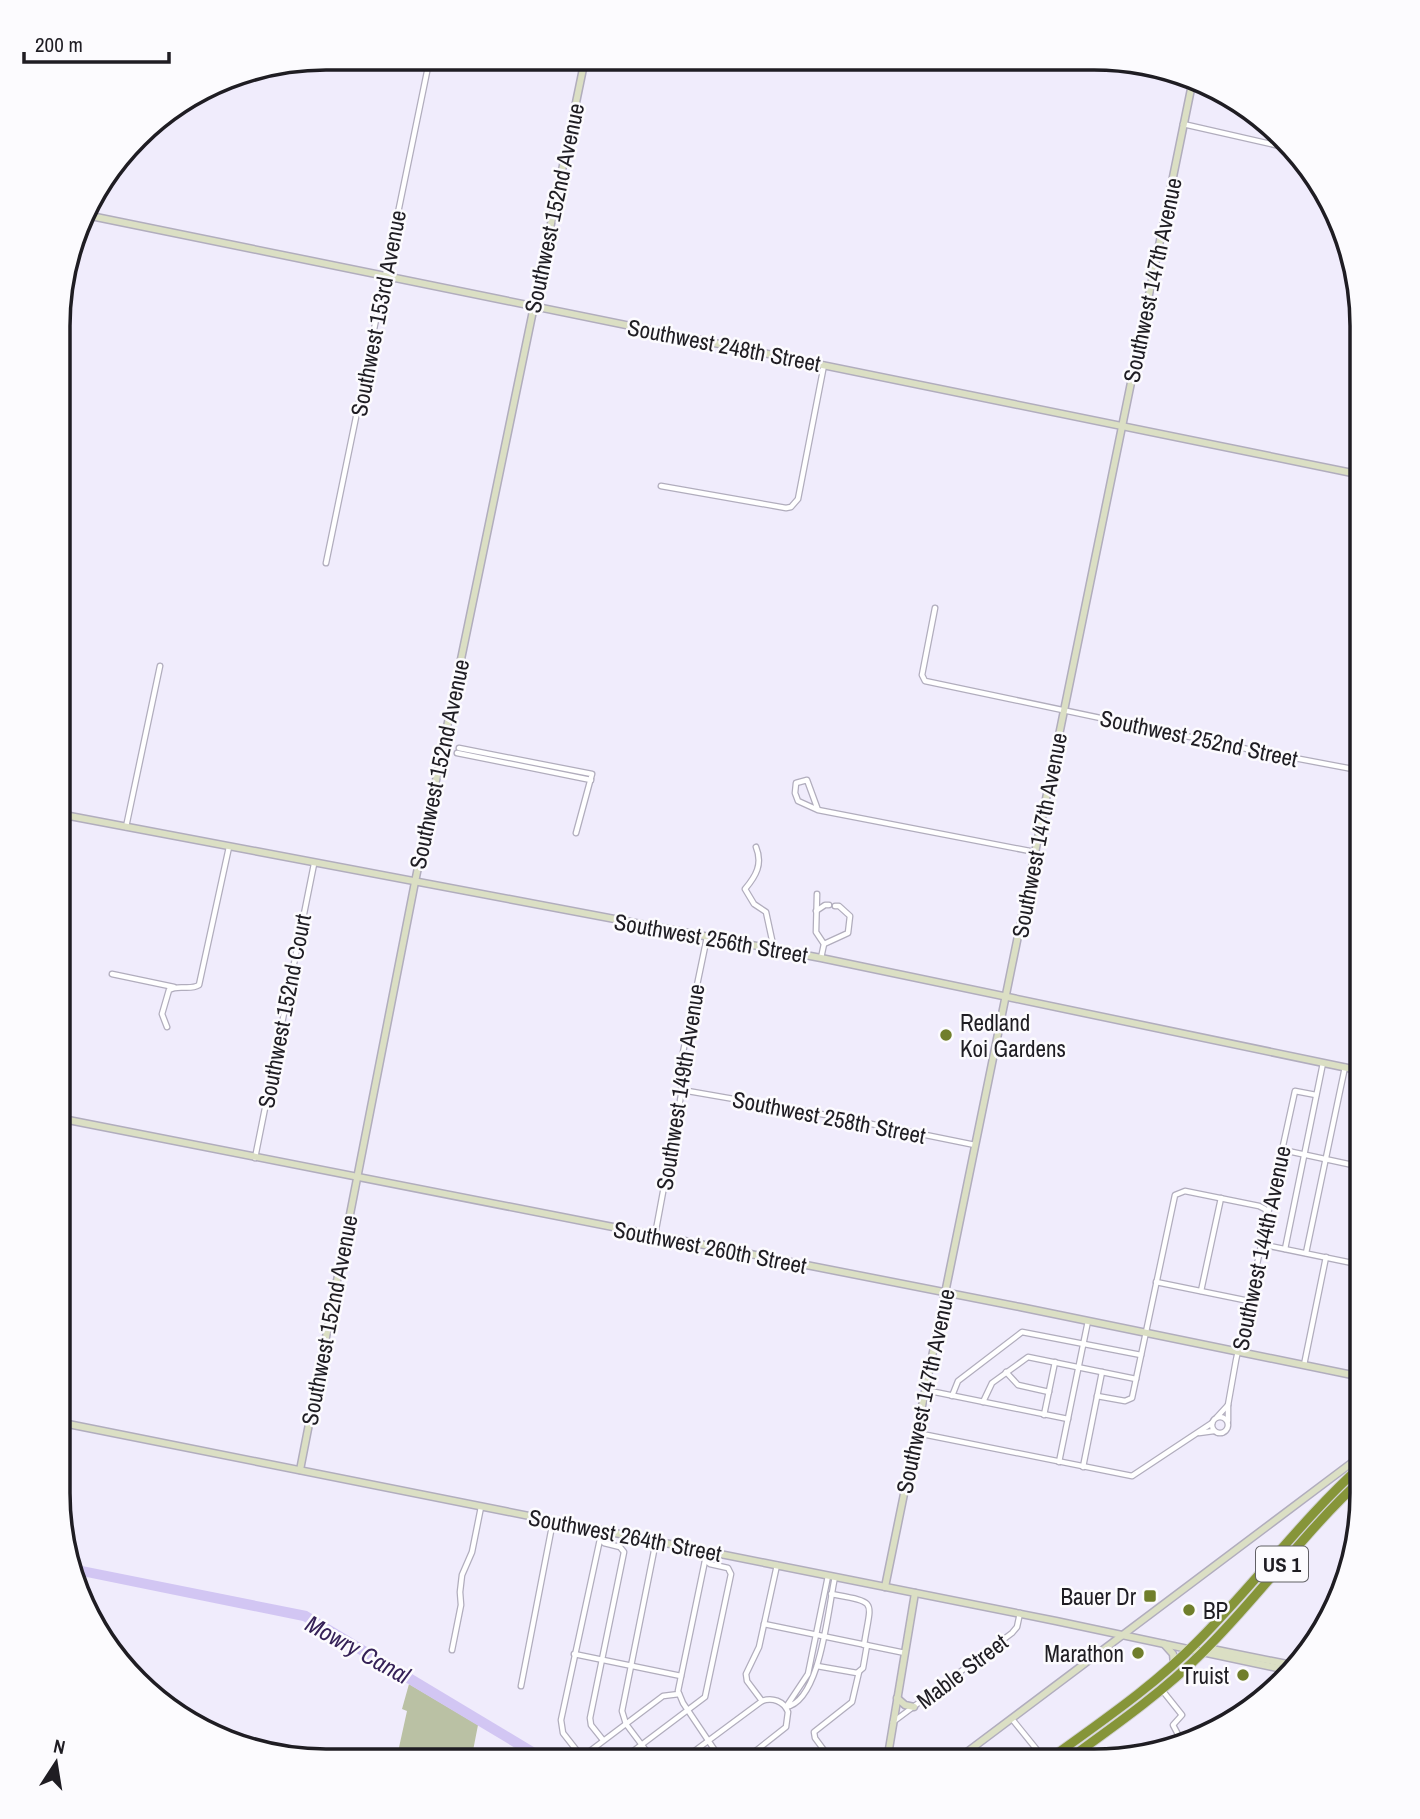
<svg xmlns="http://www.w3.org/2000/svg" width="1420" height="1819" font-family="'Archivo Narrow',sans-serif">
	<rect width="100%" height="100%" fill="#f0ecfc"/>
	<path fill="#bac1a4" d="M409 1684 478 1725 471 1761H396L407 1711 402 1709Z"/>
	<path fill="#d2c6f3" d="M67 1563 307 1611 547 1755 552 1761H537L303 1621 72 1574Z"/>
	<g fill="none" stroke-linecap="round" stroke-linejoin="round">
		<g stroke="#b1adbd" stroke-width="7">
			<g id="street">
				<path d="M1183 124 1284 147"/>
				<path d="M661 486 786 508 791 507 798 499 824 365"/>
				<path d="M326 563 429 62"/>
				<path d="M935 608 922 675 925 681 1252 750 1358 770 1362 747"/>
				<path d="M459 748 592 774 576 833"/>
				<path d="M457 753 591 780"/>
				<path d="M818 810 807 780 796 783 795 793 798 801 818 810 1035 852"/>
				<path d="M126 827 160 666"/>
				<path d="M756 847C763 864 756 876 745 889L754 904 766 912 774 949"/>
				<path d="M817 894 816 932 824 944 821 958"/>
				<path d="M816 911 825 905H829"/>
				<path d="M824 944 848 933 850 916 839 906H835"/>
				<path d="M112 974 174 987"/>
				<path d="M167 1027 162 1014 169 990C179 984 189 991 199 985L229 847"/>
				<path d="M682 1090 832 1116 975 1145"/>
				<path d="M1283 1150 1362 1167"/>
				<path d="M58 1158 67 1120"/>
				<path d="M255 1158 314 864"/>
				<path d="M655 1235 682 1090 679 1076 681 1062 707 937"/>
				<path d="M1260 1244 1362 1265"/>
				<path d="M1285 1249 1323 1063"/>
				<path d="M1306 1253 1345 1067"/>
				<path d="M1156 1282 1249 1301"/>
				<path d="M1201 1291 1221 1198"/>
				<path d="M1304 1365 1326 1257"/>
				<path d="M1006 1372 1018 1385 1049 1392"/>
				<path d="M925 1390 1068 1419"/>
				<path d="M952 1396 958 1381 1022 1332 1141 1355"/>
				<path d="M1097 1396 1125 1401 1132 1398 1175 1195 1185 1191 1259 1206 1265 1209 1267 1213"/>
				<path d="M983 1402 992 1383 1028 1357 1136 1379"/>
				<path d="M1044 1415 1055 1362"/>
				<circle cx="1220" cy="1425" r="8"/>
				<path d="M1217 1417 1228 1405"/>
				<path d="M1228 1421V1405L1236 1360 1295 1091 1316 1095"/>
				<path d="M917 1433 1132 1476 1212 1423"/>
				<path d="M1199 1433 1214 1431"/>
				<path d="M1059 1462 1088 1321"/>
				<path d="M1083 1467 1102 1372"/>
				<path d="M1348 1493 1362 1511"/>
				<path d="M600 1539 604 1543 620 1547 624 1552 590 1718 591 1725 603 1740"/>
				<path d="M707 1551 678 1691 683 1703 722 1761"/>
				<path d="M828 1576 808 1674 786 1707C821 1701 828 1607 835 1577"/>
				<path d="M831 1594C879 1603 871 1599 864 1645"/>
				<path d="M764 1624 905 1653"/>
				<path d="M452 1650 461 1605 460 1592 462 1575 472 1552 481 1507"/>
				<path d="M574 1654 681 1676"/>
				<path d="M817 1666 857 1673 863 1668 867 1645"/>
				<path d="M521 1686 553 1521"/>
				<path d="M1162 1690 1182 1715 1173 1725 1181 1740"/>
				<path d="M762 1701 747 1681 746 1674 759 1647 777 1565"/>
				<path d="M1012 1719 1046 1761"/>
				<path d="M893 1722 1012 1633 1017 1627 1020 1613"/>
				<path d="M582 1757 663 1696 679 1694"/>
				<path d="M585 1761 563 1733 561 1720 602 1530"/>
				<path d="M620 1761 705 1697 731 1574 728 1568 710 1564 705 1560"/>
				<path d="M654 1761 626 1724 622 1711 656 1541"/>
				<path d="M681 1761 762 1701C772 1697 784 1701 788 1712L786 1727 743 1761"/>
				<path d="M832 1761 815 1738 814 1732 852 1702 859 1672"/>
			</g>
		</g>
		<g stroke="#b1adbd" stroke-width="9">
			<g id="secondary">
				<path d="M86 215 1362 475"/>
				<path d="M59 814 821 958 1362 1071"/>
				<path d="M58 1118 1020 1307 1362 1377"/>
				<path d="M58 1422 1056 1621 1287 1670"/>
				<path d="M300 1470 415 882 585 59"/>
				<path d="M885 1587 1192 84"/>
				<path d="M1164 1644 1173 1654 1174 1664"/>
				<path d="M1207 1648 1292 1665"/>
				<path d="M897 1698 905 1705 914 1707"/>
				<path d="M887 1761 915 1593"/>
				<path d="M955 1761 1362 1455"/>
			</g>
		</g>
		<g stroke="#d2d2d3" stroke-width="11">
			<g id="highway">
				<path d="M1047 1761C1099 1723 1153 1687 1198 1641 1255 1584 1302 1519 1362 1465"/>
				<path d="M1066 1761C1113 1727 1162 1693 1203 1652 1259 1597 1304 1532 1362 1479"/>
			</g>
		</g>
		<use href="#street" stroke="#fff" stroke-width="4.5"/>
		<use href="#secondary" stroke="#dbdfc4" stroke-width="6"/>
		<use href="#highway" stroke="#869539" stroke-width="9"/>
	</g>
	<g fill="#707e2b" stroke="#fcfbfe" stroke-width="2.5">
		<circle cx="946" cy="1035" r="7"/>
		<rect x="1143" y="1589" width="14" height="14" rx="3.5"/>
		<circle cx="1189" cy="1610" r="7"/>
		<circle cx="1138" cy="1653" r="7"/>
		<circle cx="1243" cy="1675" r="7"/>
	</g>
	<g text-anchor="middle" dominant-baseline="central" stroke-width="5" stroke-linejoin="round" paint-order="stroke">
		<rect fill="#fcfbfe" stroke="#616065" stroke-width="2" x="1256" y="1546.5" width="52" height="35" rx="5"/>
		<g font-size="21" font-weight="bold" fill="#1f1d23">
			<text x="1282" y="1564">US 1</text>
		</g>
		<g font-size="23" fill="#1f1d23" stroke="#fcfbfe">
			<text transform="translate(554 208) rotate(-78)">Southwest 152nd Avenue</text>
			<text transform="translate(1152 280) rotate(-78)">Southwest 147th Avenue</text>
			<text transform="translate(378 313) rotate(-79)">Southwest 153rd Avenue</text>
			<text transform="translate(724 345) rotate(11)">Southwest 248th Street</text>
			<text transform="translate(1199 738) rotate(12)">Southwest 252nd Street</text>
			<text transform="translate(439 764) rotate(-78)">Southwest 152nd Avenue</text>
			<text transform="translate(1039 835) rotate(-79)">Southwest 147th Avenue</text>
			<text transform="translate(711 938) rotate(10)">Southwest 256th Street</text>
			<text transform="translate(284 1011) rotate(-79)">Southwest 152nd Court</text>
			<text transform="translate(680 1087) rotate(-81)">Southwest 149th Avenue</text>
			<text transform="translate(829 1117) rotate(11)">Southwest 258th Street</text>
			<text transform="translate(710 1247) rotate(11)">Southwest 260th Street</text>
			<text transform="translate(1261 1248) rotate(-78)">Southwest 144th Avenue</text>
			<text transform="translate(329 1320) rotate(-79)">Southwest 152nd Avenue</text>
			<text transform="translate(925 1391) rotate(-78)">Southwest 147th Avenue</text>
			<text transform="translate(625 1535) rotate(11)">Southwest 264th Street</text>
			<text transform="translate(962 1671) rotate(-37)">Mable Street</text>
		</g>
		<g font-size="23" fill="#1f1d23" stroke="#fcfbfe" text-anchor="end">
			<text x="960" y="1022" text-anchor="start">Redland<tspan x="960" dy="26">Koi Gardens</tspan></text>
			<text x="1136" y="1596">Bauer Dr</text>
			<text x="1203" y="1610" text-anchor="start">BP</text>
			<text x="1124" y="1653">Marathon</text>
			<text x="1229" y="1675">Truist</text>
		</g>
		<g font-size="24" font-style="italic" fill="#352157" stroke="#fcfbfe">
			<text transform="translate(358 1649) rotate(29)">Mowry Canal</text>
		</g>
	</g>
	<path d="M0 0H1420V1819H0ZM326 70H1094A256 256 0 0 1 1350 326V1493A256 256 0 0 1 1094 1749H326A256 256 0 0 1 70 1493V326A256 256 0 0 1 326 70Z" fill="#fcfbfe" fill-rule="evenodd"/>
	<path fill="none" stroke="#1f1d23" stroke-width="3.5" d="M326 70H1094A256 256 0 0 1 1350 326V1493A256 256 0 0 1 1094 1749H326A256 256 0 0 1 70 1493V326A256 256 0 0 1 326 70Z"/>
	<g transform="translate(56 1763) rotate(12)" stroke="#fcfbfe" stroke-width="5" paint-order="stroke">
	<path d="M0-5L12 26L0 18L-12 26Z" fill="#1f1d23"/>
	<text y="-10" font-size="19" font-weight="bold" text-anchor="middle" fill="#1f1d23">N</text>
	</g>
	<path d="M24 52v10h145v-10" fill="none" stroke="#1f1d23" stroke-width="3.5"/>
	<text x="35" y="52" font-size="21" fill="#1f1d23" stroke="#fcfbfe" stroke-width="5" paint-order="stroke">200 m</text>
</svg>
